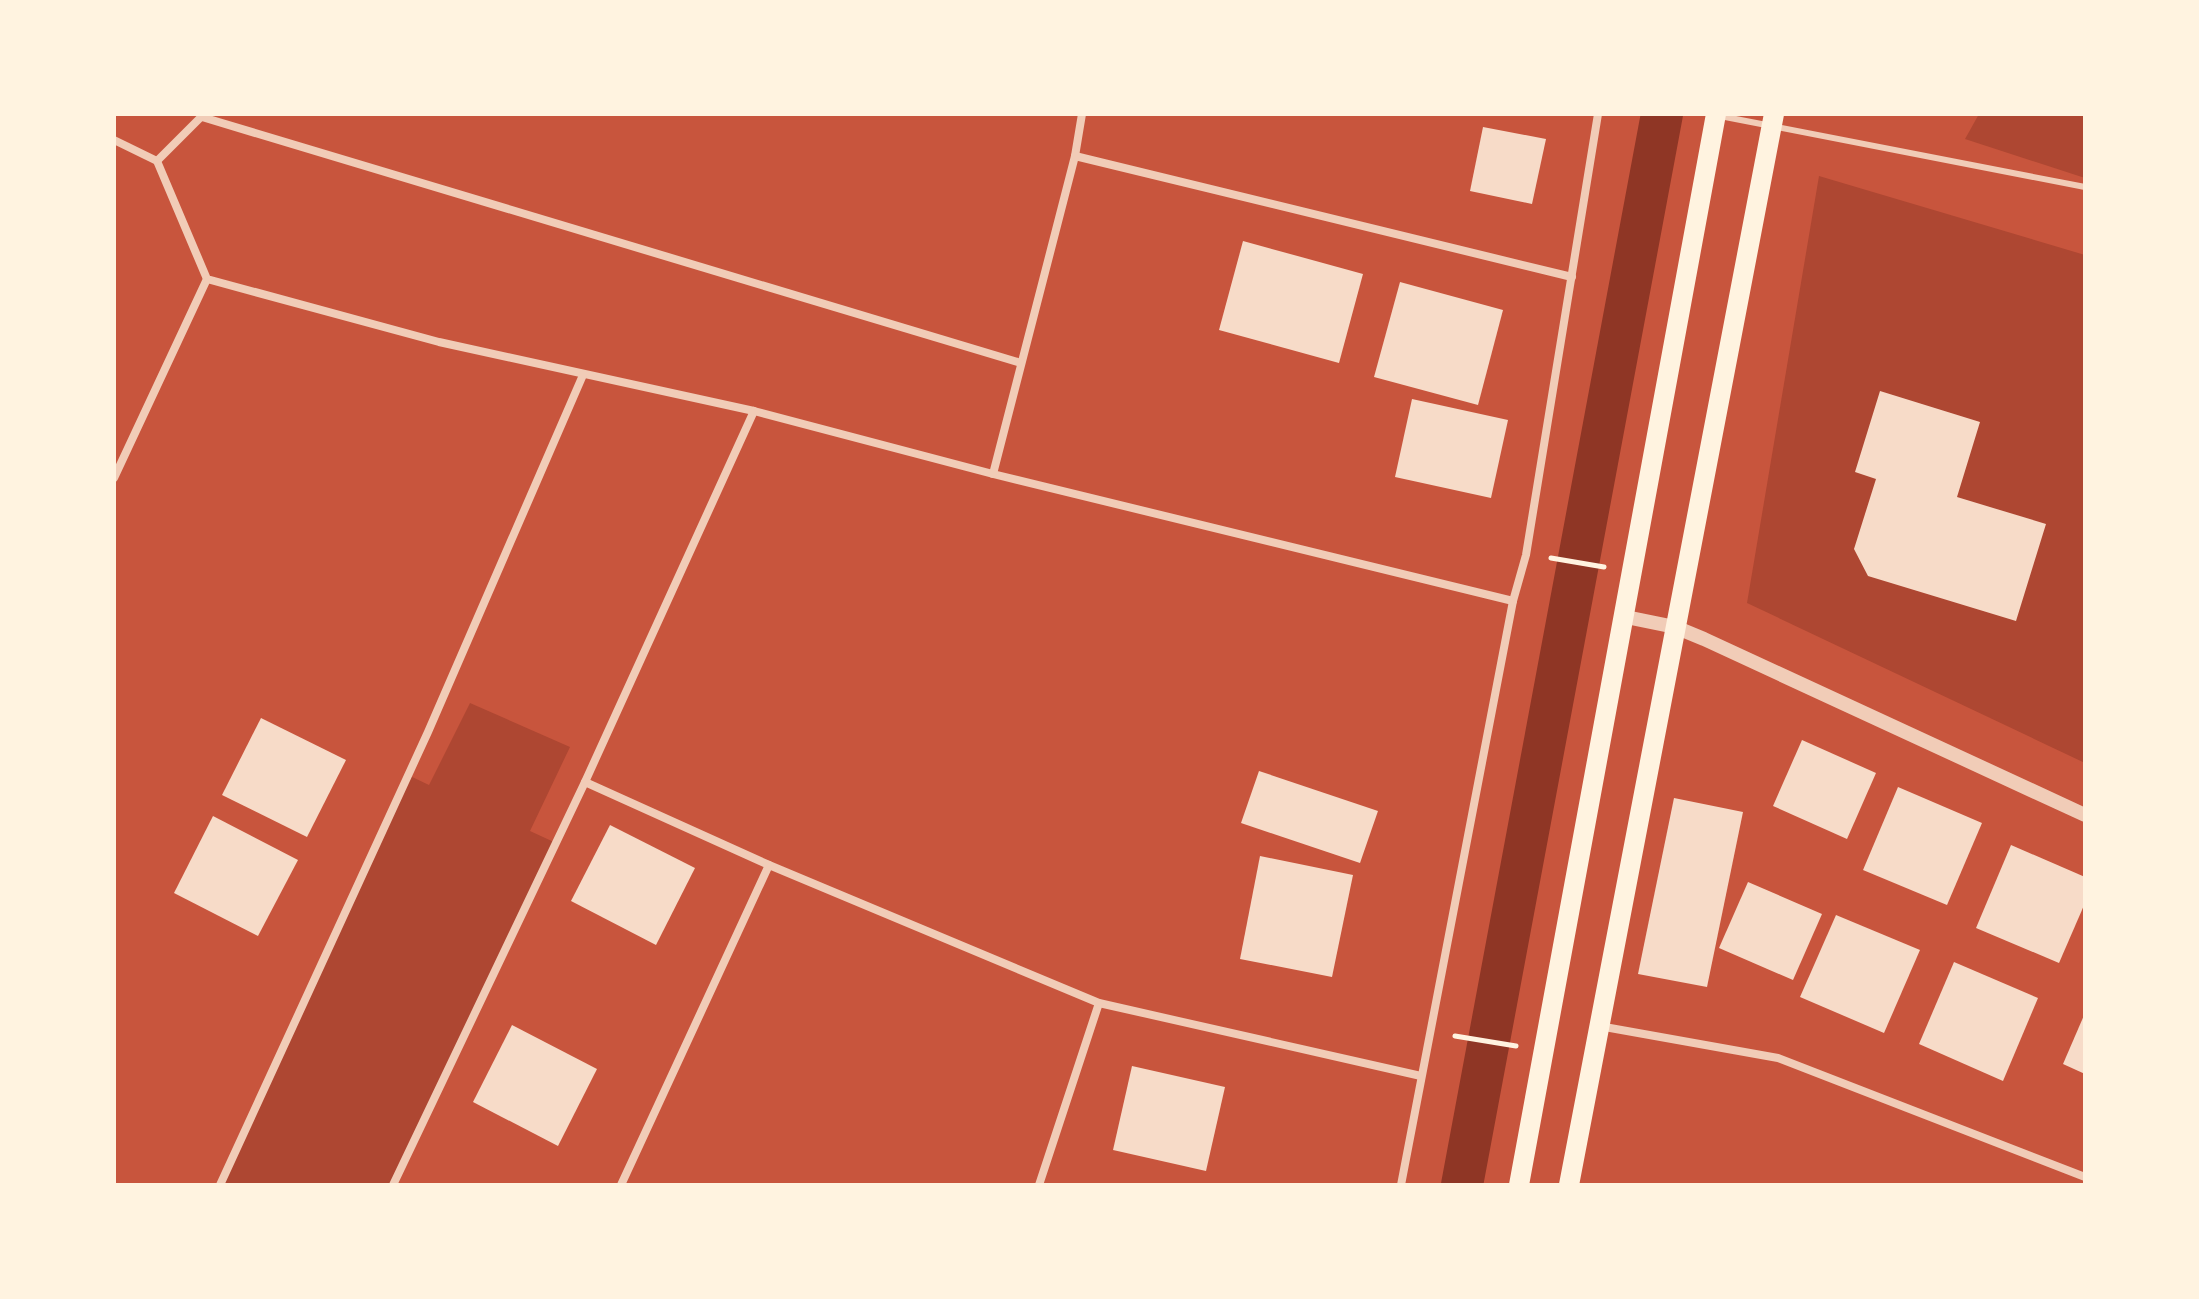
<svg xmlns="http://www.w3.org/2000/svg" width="2199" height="1299" font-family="Inter,sans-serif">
	<rect width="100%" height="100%" fill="#c8553d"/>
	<g fill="#ae4732">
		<path d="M1979 114H2085V178L1965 139Z"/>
		<path d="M1819 176 2085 255V763L1747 603Z"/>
		<path d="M470 703 570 747 530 831 556 843 393 1185H220L408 775 429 785Z"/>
	</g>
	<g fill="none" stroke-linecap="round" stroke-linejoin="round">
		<path stroke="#8f3625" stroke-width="42" d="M1462 1185 1662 114"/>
	</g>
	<g fill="#f7dbc8">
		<path d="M1483 127 1546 139 1532 204 1470 191Z"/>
		<path d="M1243 241 1363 274 1339 363 1219 330Z"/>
		<path d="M1400 282 1503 310 1478 405 1374 377Z"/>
		<path d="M1880 391 1980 422 1957 497 2046 524 2016 621 1868 576 1854 549 1876 479 1855 472Z"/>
		<path d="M1412 399 1508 420 1491 498 1395 477Z"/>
		<path d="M261 718 346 760 307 837 222 795Z"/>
		<path d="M1802 740 1876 773 1847 839 1773 806Z"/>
		<path d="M1259 771 1378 811 1360 863 1241 823Z"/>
		<path d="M1898 787 1982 823 1947 905 1863 870Z"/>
		<path d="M1674 798 1743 812 1707 987 1638 974Z"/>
		<path d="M213 816 298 860 258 936 174 893Z"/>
		<path d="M610 825 695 868 656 945 571 901Z"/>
		<path d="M2011 845 2085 877V903L2059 963 1976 928Z"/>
		<path d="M1260 856 1353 875 1332 977 1240 959Z"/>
		<path d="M1748 882 1822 914 1793 980 1719 948Z"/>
		<path d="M1836 915 1920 950 1884 1033 1800 997Z"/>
		<path d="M1954 962 2038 998 2003 1081 1919 1044Z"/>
		<path d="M2085 1013V1074L2063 1064Z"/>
		<path d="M512 1025 597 1069 558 1146 473 1102Z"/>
		<path d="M1132 1066 1225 1087 1206 1171 1113 1150Z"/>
	</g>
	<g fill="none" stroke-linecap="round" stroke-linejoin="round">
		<g stroke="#fff3e0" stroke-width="5">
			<path d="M1551 558 1604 567"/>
			<path d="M1455 1036 1516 1046"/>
		</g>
		<path stroke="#f1ccb7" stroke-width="6" d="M1720 116 2085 187"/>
		<g stroke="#f1ccb7" stroke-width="8">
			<path d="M202 117 1021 363"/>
			<path d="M114 140 157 161 207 279 439 342 754 411 993 474 1513 601"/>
			<path d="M1075 156 1572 277"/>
			<path d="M157 161 204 114"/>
			<path d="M993 474 1075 156 1082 114"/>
			<path d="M114 478 207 279"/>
			<path d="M585 782 769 865 1099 1003 1421 1076"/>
			<path d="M1599 1026 1778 1058 2085 1177"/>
			<path d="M220 1185 428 732 583 375"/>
			<path d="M393 1185 585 782 754 411"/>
			<path d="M621 1185 769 865"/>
			<path d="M1039 1185 1099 1003"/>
			<path d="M1401 1185 1513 601 1526 555 1598 114"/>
		</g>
		<path stroke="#f1ccb7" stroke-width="14" d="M1626 617 1675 627 1704 639 2085 815"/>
		<g stroke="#fff3e0" stroke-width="20">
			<path d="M1519 1185 1716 114"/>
			<path d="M1569 1185 1774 114"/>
		</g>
	</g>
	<rect width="2199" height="1299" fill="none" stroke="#fff3e0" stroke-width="232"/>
</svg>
